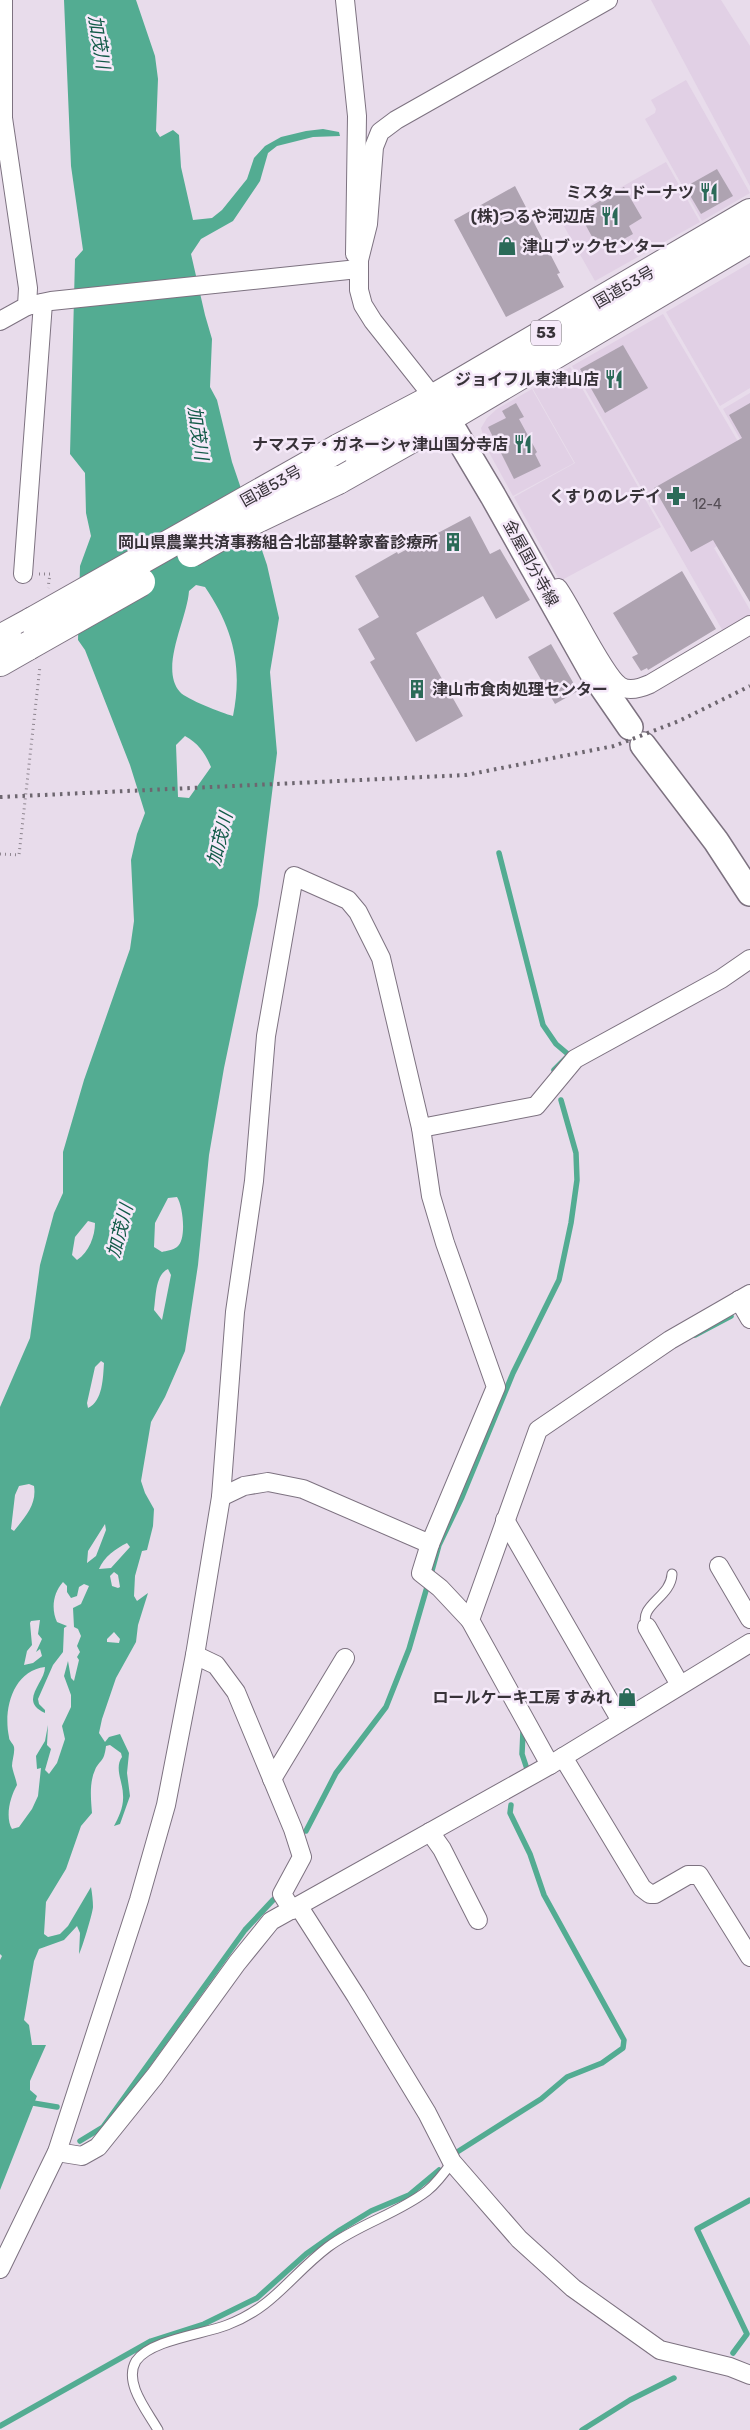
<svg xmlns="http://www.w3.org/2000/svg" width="750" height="2430" font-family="Rubik,'Noto Sans JP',sans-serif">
	<rect width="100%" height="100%" fill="#e8dceb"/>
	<g fill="#e1d0e5">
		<path d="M651 0H721L750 46V186Z"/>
		<path d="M686 80 750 193 702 221 645 119 655 113 656 109 651 100Z"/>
		<path d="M666 162 700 222 595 281 561 221Z"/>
		<path d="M750 263V388L720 406 666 312Z"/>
		<path d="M663 314 750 462V526L714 548 750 610V617L724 633 572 366Z"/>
		<path d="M570 367 661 527 560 581 514 497 575 463 533 389Z"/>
		<path d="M532 389 574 463 513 496 486 447 481 428 487 418 497 409Z"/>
		<path d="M750 393V457L723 409Z"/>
	</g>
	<path fill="#53ac92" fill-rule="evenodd" d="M64 0H136L155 56 158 79 156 131 160 137 173 130 179 135 181 167 193 220 212 218 222 210 247 179 254 158 265 146 281 137 306 131 323 129 339 132 340 136 313 137 277 146 268 153 260 181 233 221 201 239 191 254 205 315 212 339 210 387 217 400 232 462 267 565 279 618 270 672 277 753 258 905 224 1068 209 1155 198 1265 185 1351 165 1397 151 1422 141 1481 145 1493 154 1509 153 1526 147 1550 142 1551 135 1576 134 1596 137 1601 148 1593 138 1625 136 1642 116 1678 102 1719 99 1733 105 1742 109 1737 120 1734 129 1753 127 1773 130 1796 120 1824 114 1826C119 1817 124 1806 123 1795 123 1782 114 1768 122 1757L121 1753 110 1745 106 1746C104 1763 100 1759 95 1770 89 1783 91 1800 92 1813L81 1826 66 1869 46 1902 44 1934 48 1937 60 1934 68 1926 91 1887C92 1893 93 1901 93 1907 93 1912 81 1952 79 1954L80 1933 77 1926 64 1940 39 1949 34 1961 24 2020 29 2025 32 2045H46L30 2081V2090L37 2096 0 2190V1960L2 1956 0 1954V1407L30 1338 40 1265 54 1213 63 1193V1152L84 1080 130 949 134 921 131 860 137 834 145 813 130 765 85 650 78 640 80 566 91 536 86 513 85 473 70 454 75 259 83 250 71 166ZM196 585 205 587C233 628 243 667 233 716 222 713 186 699 180 692 159 668 187 620 189 591ZM185 736C199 744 205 753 211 767L189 798 178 797 176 745ZM177 1197C183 1206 187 1240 177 1247 173 1250 166 1251 162 1252L154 1247 155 1223 168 1198ZM88 1221 95 1223C95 1236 89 1252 77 1260L72 1255 75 1237ZM168 1269 171 1275 162 1320 154 1310C156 1297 155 1275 168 1269ZM101 1361 104 1363C103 1377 103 1401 88 1408L87 1403 95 1367ZM29 1484 34 1486C37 1505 25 1517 14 1531L11 1529 15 1495 19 1486ZM105 1524 106 1530 96 1556 87 1563 88 1551ZM127 1543 130 1547 111 1568 99 1569C104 1557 115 1549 127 1543ZM114 1572 118 1575 120 1587 118 1588 112 1586 110 1576ZM63 1582 67 1586V1592L71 1598 77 1596 79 1587 84 1584 89 1586 81 1604 73 1608 74 1627 78 1629 81 1636 77 1646 80 1652 77 1657 79 1660 74 1681 71 1678 68 1661 64 1676 71 1695V1707L62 1726 65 1739 57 1763 49 1774 45 1770 51 1749 47 1745 48 1725 45 1741 36 1756 37 1769 41 1768 38 1796 32 1809 19 1827 12 1829C5 1817 10 1797 17 1785 16 1779 13 1772 12 1766 12 1760 15 1753 14 1747 13 1743 9 1741 9 1737 3 1709 13 1671 45 1667 45 1683 18 1701 45 1713V1710L39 1704 38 1699 53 1665 63 1652 64 1628 67 1626 57 1622C51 1609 53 1593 63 1582ZM40 1620 38 1634 42 1639 36 1652 40 1649 42 1656 33 1663 24 1665 27 1651 32 1645 30 1623 31 1621ZM114 1632 120 1639 119 1643 107 1642V1639Z"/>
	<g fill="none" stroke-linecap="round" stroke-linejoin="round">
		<g stroke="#53ac92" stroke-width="5.5">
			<path d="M499 853 543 1025 556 1044 569 1055 554 1070"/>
			<path d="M695 1335 731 1316"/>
			<path d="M431 1574 439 1545 462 1497 513 1373 559 1280 571 1223 577 1180 576 1153 561 1100"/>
			<path d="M523 1731 522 1754 528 1772"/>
			<path d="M306 1831 336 1773 386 1707 409 1649 427 1587"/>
			<path d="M27 2102 57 2107"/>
			<path d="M80 2141 103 2127 245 1930 273 1900"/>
			<path d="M454 2154 541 2099 567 2077 602 2063 623 2048 624 2040 544 1895 530 1854 510 1813 511 1805"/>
			<path d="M733 2353 747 2334 697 2229 750 2200"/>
			<path d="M0 2426 151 2341 204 2324 257 2298 306 2254 340 2230 371 2211 409 2195 439 2170"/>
			<path d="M582 2430 630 2400 674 2378"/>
		</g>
	</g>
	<g fill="#aea3b1">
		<path d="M717 169 733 196 701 214 685 187Z"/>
		<path d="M515 186 560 273 557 274 564 287 506 317 454 220Z"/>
		<path d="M624 187 642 218 629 226 633 234 613 245 609 237 596 244 579 213Z"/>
		<path d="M623 345 648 388 605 413 580 369Z"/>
		<path d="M516 403 524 417 519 419 537 452 535 454 541 466 514 479 488 427 506 418 502 411Z"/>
		<path d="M750 403V602L713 540 691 552 654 488 742 438 729 415Z"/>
		<path d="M470 516 490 554 500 549 530 600 496 619 483 596 416 633 463 716 416 742 370 662 375 659 358 629 379 617 355 576 397 552 398 554Z"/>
		<path d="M682 571 716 629 648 670 647 668 641 671 632 657 638 654 613 613Z"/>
		<path d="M551 644 578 691 555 704 528 657Z"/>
	</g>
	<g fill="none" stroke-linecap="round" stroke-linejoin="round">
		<g stroke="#7d7280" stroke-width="11">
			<g id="service">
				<path d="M647 1627C637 1605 671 1598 672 1574"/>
				<path d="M158 2430C148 2412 123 2383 136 2361 150 2340 204 2334 227 2325 273 2308 291 2275 328 2247 359 2224 397 2214 427 2191 437 2183 445 2172 452 2162"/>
			</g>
		</g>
		<g stroke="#7d7280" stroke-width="20">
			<g id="minor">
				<path d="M345 0 357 116 355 254"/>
				<path d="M27 306 51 301 358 269"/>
				<path d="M0 321 27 306 28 288 3 118V0"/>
				<path d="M434 398 373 321 363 305 359 290V260L368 224 374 147 380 132 396 120 608 0"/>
				<path d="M23 574 43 303"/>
				<path d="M558 588C572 607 604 676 620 686 629 692 641 688 650 684L750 625"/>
				<path d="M739 1300 750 1319"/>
				<path d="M221 1497 244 1486 268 1482 303 1489 430 1544 496 1387 445 1243 431 1196 421 1128"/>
				<path d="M505 1520 621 1721"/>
				<path d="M430 1544 421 1573 440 1588 470 1620"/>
				<path d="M719 1566 750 1619"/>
				<path d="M647 1627 680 1685"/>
				<path d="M195 1655 216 1665 236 1692 293 1829 302 1857 282 1894 292 1910"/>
				<path d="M563 1757 642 1888 650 1894H655L688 1875H699L750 1957"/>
				<path d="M550 1765 470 1620 538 1430 670 1340 750 1294"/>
				<path d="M272 1779 345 1658"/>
				<path d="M430 1832 442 1849 478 1920"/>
				<path d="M299 1907 356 1996 427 2113 452 2162 519 2239 573 2288 660 2350 730 2367 750 2375"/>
				<path d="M57 2152 82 2156 98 2147 155 2076 237 1963 271 1921 550 1765 750 1643"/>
				<path d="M0 2269 57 2152 139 1900 166 1805 195 1655 221 1497 235 1312 254 1181 266 1036 294 876 348 900 358 912 381 958 421 1128 536 1106 575 1059 721 979 750 959"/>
			</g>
		</g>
		<g stroke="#7d7280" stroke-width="28">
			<g id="secondary">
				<path d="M437 402 493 496 592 672 630 727"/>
				<path d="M643 745 716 841 750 893"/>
			</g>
		</g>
		<g stroke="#7d7280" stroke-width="30">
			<g id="trunk">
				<path d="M339 448 434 398 750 213"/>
				<path d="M338 480 448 418 750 239"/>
				<path d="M0 639 33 621"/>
				<path d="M0 662 28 646"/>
			</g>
		</g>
		<g stroke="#8e858f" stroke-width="3" stroke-dasharray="1 4" stroke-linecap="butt">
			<path d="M39 574H50L48 588"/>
			<path d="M0 854 19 855 40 666"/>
		</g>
		<use href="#service" stroke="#fff" stroke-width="9"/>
		<use href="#minor" stroke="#fff" stroke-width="18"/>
		<use href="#secondary" stroke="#fff" stroke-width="25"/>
		<use href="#trunk" stroke="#fff" stroke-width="28"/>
		<path stroke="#6d666f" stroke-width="4" stroke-dasharray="2.5 5" stroke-linecap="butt" d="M0 797 466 775 614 746 679 721 750 686"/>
		<g stroke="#7d7280" stroke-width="30" stroke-linecap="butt">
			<g id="trunk-bridge">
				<path d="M191 553 221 536 338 480"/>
				<path d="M33 621 339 448"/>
				<path d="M28 646 141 582"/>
			</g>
		</g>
		<use href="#trunk-bridge" stroke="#fff" stroke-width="28"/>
	</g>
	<defs>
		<g id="restaurant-bare" transform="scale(1.5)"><path d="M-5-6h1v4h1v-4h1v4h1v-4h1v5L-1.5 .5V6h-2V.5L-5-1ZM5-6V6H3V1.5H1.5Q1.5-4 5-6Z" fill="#2b6a58" stroke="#f5e9f9" stroke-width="2.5" paint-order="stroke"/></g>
		<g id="shop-bare" transform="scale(1.5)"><path d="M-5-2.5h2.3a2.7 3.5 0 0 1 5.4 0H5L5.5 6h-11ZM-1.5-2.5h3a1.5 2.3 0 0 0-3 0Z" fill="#2b6a58" stroke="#f5e9f9" stroke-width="2.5" paint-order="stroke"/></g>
		<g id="pharmacy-bare" transform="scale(1.5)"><path d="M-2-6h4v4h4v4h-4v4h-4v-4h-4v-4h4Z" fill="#2b6a58" stroke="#f5e9f9" stroke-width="2.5" paint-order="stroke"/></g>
		<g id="building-bare" transform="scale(1.5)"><path d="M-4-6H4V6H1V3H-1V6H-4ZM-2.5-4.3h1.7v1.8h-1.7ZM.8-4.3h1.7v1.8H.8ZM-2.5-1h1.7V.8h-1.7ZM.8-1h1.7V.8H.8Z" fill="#2b6a58" stroke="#f5e9f9" stroke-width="2.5" paint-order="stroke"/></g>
	</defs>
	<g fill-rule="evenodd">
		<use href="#restaurant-bare" x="709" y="192"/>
		<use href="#restaurant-bare" x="610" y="216"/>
		<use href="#shop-bare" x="507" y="246"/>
		<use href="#restaurant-bare" x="614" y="379"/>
		<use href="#restaurant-bare" x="523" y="444"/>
		<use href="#pharmacy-bare" x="676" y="496"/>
		<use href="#building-bare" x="453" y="542"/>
		<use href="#building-bare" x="417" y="689"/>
		<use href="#shop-bare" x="627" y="1697"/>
	</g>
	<g text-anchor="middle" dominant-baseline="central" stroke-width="5" stroke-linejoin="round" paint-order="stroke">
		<g font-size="14" fill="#554e56">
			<text x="707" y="504">12-4</text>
		</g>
		<rect fill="#f5e9f9" stroke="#706972" stroke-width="1" x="531" y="320.5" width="30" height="25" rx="4"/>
		<g font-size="15" font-weight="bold" fill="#373238">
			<text x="546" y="333">53</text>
		</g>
		<g font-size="16" font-weight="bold" fill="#373238" stroke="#f5e9f9" text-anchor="end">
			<text x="694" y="192">ミスタードーナツ</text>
			<text x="595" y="216">(株)つるや河辺店</text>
			<text x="522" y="246" text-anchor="start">津山ブックセンター</text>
			<text x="599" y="379">ジョイフル東津山店</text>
			<text x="508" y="444">ナマステ・ガネーシャ津山国分寺店</text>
			<text x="661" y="496">くすりのレデイ</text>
			<text x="438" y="542">岡山県農業共済事務組合北部基幹家畜診療所</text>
			<text x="432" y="689" text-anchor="start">津山市食肉処理センター</text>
			<text x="612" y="1697">ロールケーキ工房 すみれ</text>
		</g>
		<g font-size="16" fill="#373238" stroke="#f5e9f9">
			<text transform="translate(624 287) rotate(-30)">国道53号</text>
			<text transform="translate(271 486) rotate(-29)">国道53号</text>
			<text transform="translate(531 563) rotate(61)">金屋国分寺線</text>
		</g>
		<g font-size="18" font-style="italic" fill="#125a48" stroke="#f5e9f9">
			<text transform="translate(99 42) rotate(81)">加茂川</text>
			<text transform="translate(198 433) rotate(82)">加茂川</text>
			<text transform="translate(220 839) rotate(-76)">加茂川</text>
			<text transform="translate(120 1231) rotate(-75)">加茂川</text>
		</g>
	</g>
</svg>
